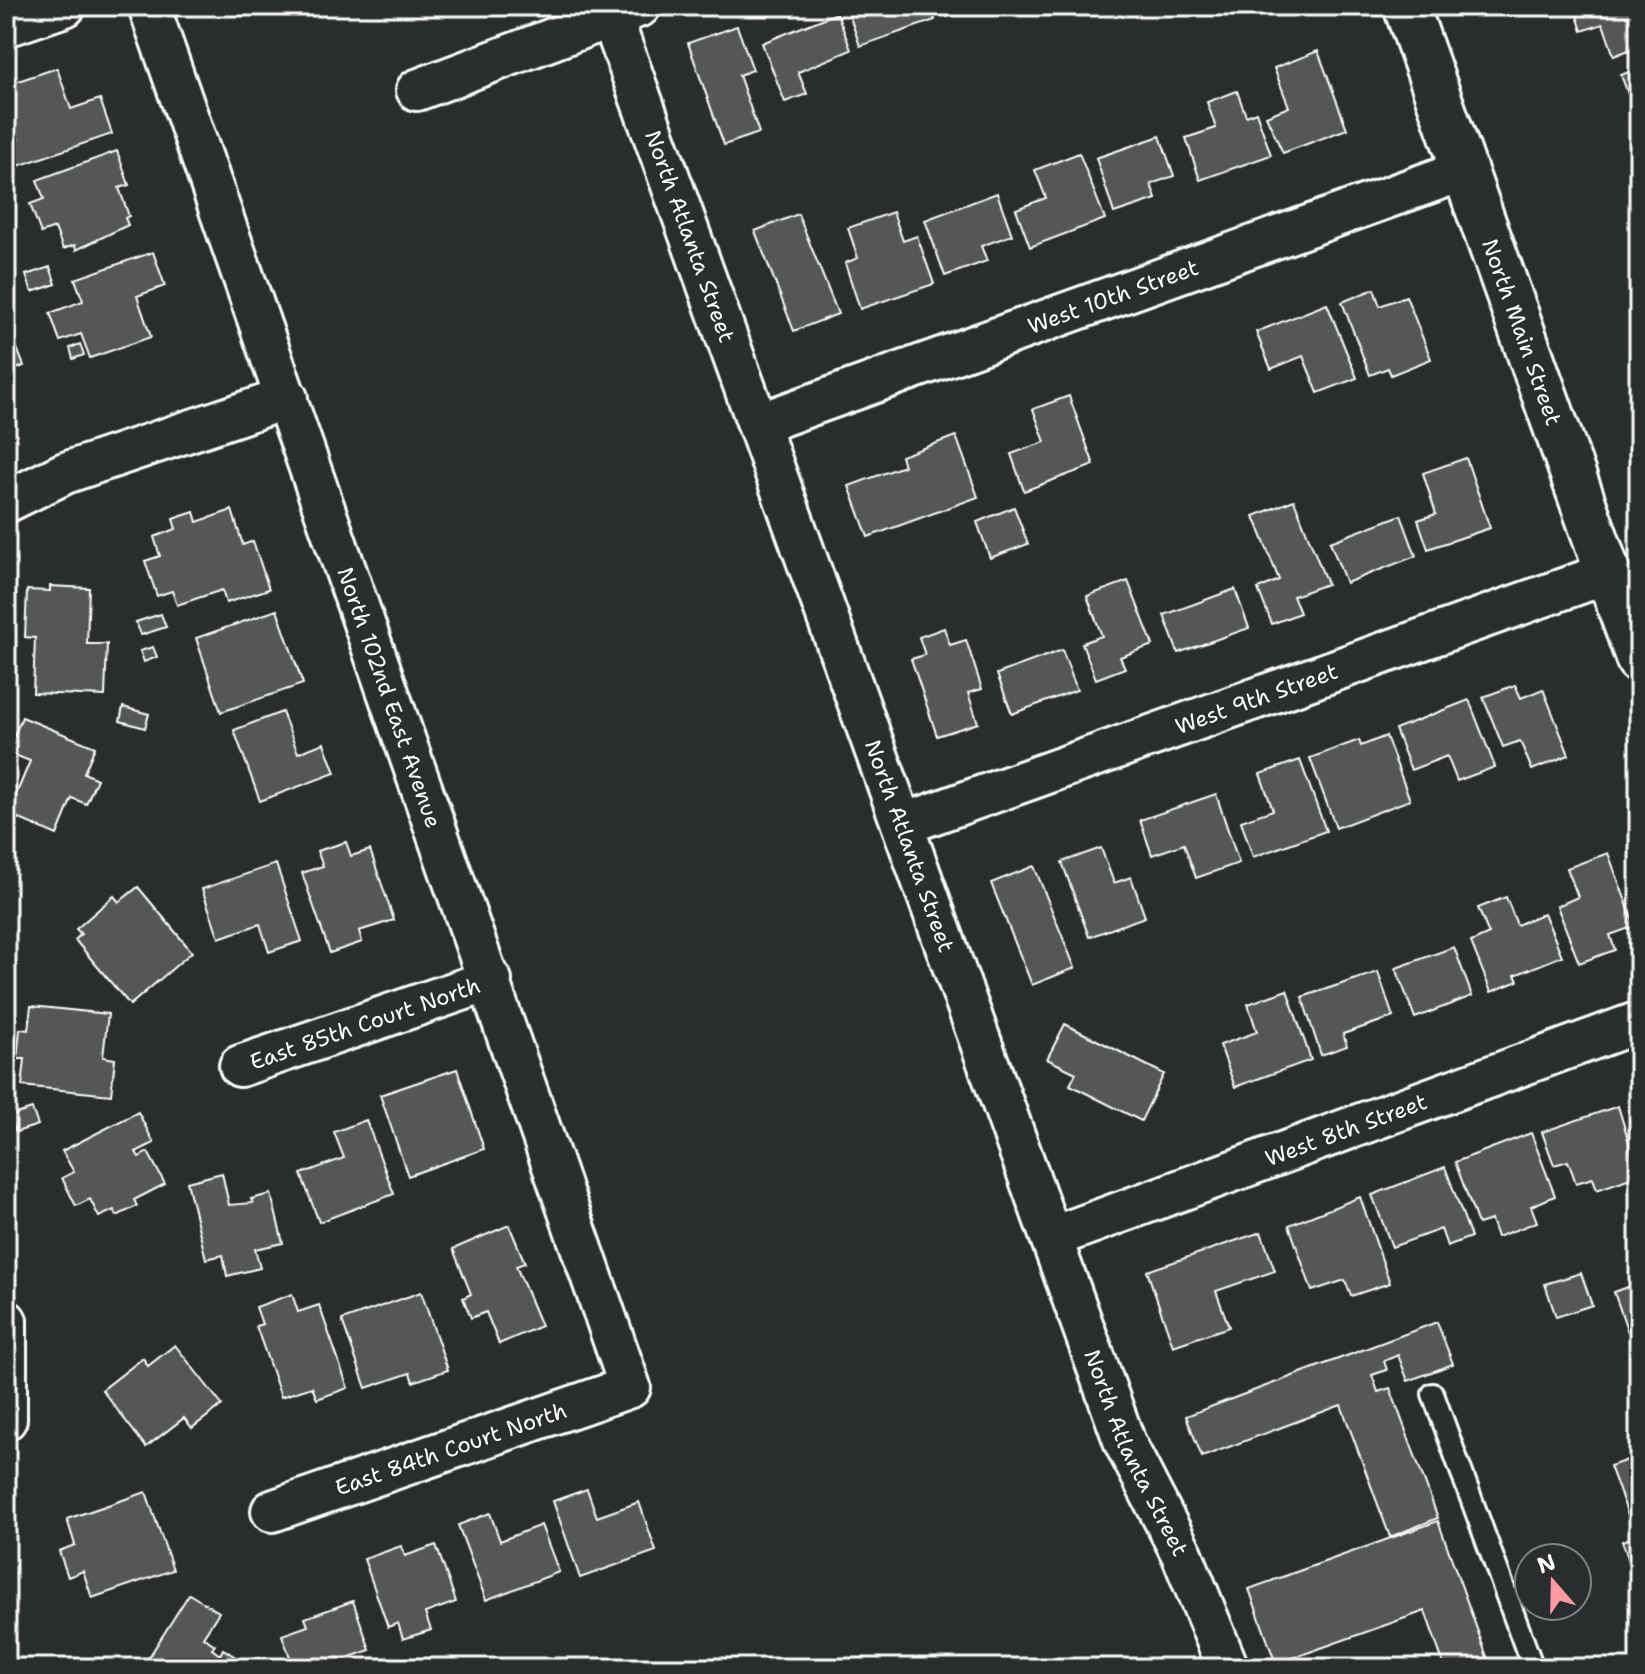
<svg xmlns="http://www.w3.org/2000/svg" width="1645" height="1674" font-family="'Shantell Sans',sans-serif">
	<rect width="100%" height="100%" fill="#2a2d2e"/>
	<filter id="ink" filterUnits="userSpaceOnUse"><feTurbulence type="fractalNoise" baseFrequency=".0125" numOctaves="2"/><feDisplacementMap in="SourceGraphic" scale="16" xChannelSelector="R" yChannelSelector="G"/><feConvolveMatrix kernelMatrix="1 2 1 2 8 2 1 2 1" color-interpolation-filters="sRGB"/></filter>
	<g filter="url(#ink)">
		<g fill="#555758" stroke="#fff" stroke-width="2">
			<path d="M861 6H930L935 20 860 46 848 11Z"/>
			<path d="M943 6H976L947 17Z"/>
			<path d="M1574 6H1639V46L1614 56 1603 24 1582 31Z"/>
			<path d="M837 13 851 50 798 72 807 94 785 102 762 43Z"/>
			<path d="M737 26 753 70 739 75 759 133 724 145 688 43Z"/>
			<path d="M1318 51 1347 129 1283 153 1266 116 1289 107 1274 68Z"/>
			<path d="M57 68 71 109 100 99 112 134 12 168 6 143 18 139 6 102V85Z"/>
			<path d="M1639 68V123L1621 75Z"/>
			<path d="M1237 91 1246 116 1256 112 1271 155 1200 180 1186 138 1216 128 1207 102Z"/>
			<path d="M1160 136 1174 176 1151 184 1156 199 1114 213 1096 158Z"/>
			<path d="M117 151 129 185 119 188 129 216 125 218 128 225 76 250 75 245 63 249 55 228 41 233 30 204 44 199 37 180Z"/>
			<path d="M1079 153 1105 219 1030 247 1016 209 1046 198 1035 170Z"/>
			<path d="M997 193 1012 235 981 246 987 261 945 276 925 220Z"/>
			<path d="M893 212 903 241 917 236 934 284 860 309 845 263 858 258 848 228Z"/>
			<path d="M798 214 838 314 794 331 755 231Z"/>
			<path d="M153 252 165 286 137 296 151 337 90 358 81 334 60 341 50 313 83 301 75 279Z"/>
			<path d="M50 267 56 284 32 292 26 275Z"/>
			<path d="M1374 289 1380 306 1406 296 1431 359 1391 375 1388 368 1370 375 1342 302Z"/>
			<path d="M1327 304 1357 378 1318 393 1303 356 1271 369 1256 332Z"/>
			<path d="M6 321 24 366 6 373Z"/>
			<path d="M80 344 84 355 73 359 70 348Z"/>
			<path d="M1069 396 1094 465 1024 491 1011 454 1045 442 1033 409Z"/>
			<path d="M956 436 978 497 868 537 849 486 904 466 901 456Z"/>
			<path d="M1466 458 1490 528 1428 549 1418 520 1436 514 1423 473Z"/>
			<path d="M1294 500 1327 584 1293 596 1300 613 1272 624 1258 589 1279 580 1254 516Z"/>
			<path d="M1014 507 1028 544 990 558 977 522Z"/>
			<path d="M232 510 243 545 253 541 269 589 226 603 222 590 177 605 172 591 157 596 145 561 160 556 154 537 176 529 173 519 194 512 197 522Z"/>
			<path d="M1401 515 1416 556 1346 583 1330 542Z"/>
			<path d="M1128 581 1153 645 1120 657 1125 668 1096 679 1082 643 1102 636 1087 596Z"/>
			<path d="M50 586 89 588 87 644H107L105 696 33 693 35 638 25 637 27 590 50 591Z"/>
			<path d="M1235 589 1249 628 1178 653 1164 615Z"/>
			<path d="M277 610 303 684 221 712 196 638Z"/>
			<path d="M161 614 166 627 141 635 136 622Z"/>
			<path d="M944 628 950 645 966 640 982 689 968 693 978 723 937 736 911 659 925 655 919 637Z"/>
			<path d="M153 647 157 657 144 662 140 651Z"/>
			<path d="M1062 650 1077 690 1012 714 997 674Z"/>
			<path d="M1515 685 1521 698 1543 689 1569 755 1532 770 1520 741 1503 747 1483 697Z"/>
			<path d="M1469 700 1495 767 1457 781 1447 756 1411 770 1395 729Z"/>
			<path d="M123 707 149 714 145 728 120 721Z"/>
			<path d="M282 712 298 753 324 743 335 773 260 801 234 730Z"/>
			<path d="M22 717 95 747 84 773 97 779 86 804 72 798 57 835 8 814 30 761 7 752Z"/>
			<path d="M1386 736 1410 800 1336 828 1310 758 1359 740 1361 746Z"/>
			<path d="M1300 760 1326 831 1253 857 1241 821 1273 810 1260 774Z"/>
			<path d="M1216 794 1239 863 1196 878 1184 844 1152 855 1140 820Z"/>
			<path d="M346 842 351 856 370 850 394 920 359 931 362 942 330 953 302 873 323 866 317 851Z"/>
			<path d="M1101 848 1114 883 1131 877 1145 917 1089 937 1062 862Z"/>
			<path d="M1608 853 1635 926 1610 935 1615 950 1579 963 1557 906 1578 897 1567 868Z"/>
			<path d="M276 864 302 941 269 952 260 924 219 938 202 889Z"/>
			<path d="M1034 866 1075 968 1032 985 991 883Z"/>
			<path d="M138 887 192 952 130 1005 75 940 81 934 76 929 114 896 119 902Z"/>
			<path d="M1506 897 1517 925 1544 913 1562 956 1515 975 1518 981 1491 992 1471 942 1489 934 1478 908Z"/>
			<path d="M1454 947 1472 996 1415 1018 1396 968Z"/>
			<path d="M1378 972 1393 1017 1343 1034 1347 1046 1321 1055 1302 997Z"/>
			<path d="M1287 990 1311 1060 1235 1087 1220 1045 1257 1032 1248 1004Z"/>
			<path d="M31 1006 108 1014 103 1057 115 1059 111 1095 22 1086 25 1059H17L20 1029 28 1030Z"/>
			<path d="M1065 1024 1164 1074 1141 1121 1070 1085 1076 1073 1047 1059Z"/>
			<path d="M457 1069 484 1149 408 1176 380 1095Z"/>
			<path d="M1639 1094V1128L1629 1098Z"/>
			<path d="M1618 1106 1639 1175 1597 1190 1593 1178 1576 1183 1568 1161 1554 1165 1542 1132Z"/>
			<path d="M32 1109 38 1125 16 1132 10 1116Z"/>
			<path d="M138 1112 154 1143 136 1152 139 1157 148 1152 165 1184 134 1200 137 1206 117 1216 114 1210 99 1217 90 1199 76 1206 62 1178 74 1172 62 1151Z"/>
			<path d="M366 1120 394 1194 319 1222 301 1174 344 1158 334 1132Z"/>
			<path d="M1531 1133 1555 1196 1531 1206 1537 1222 1497 1237 1491 1220 1478 1224 1455 1162Z"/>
			<path d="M1445 1167 1471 1237 1447 1246 1441 1229 1392 1247 1372 1195Z"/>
			<path d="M222 1173 229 1205 253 1203 251 1199 271 1194 283 1243 255 1249 260 1268 227 1276 223 1255 206 1259 187 1182Z"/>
			<path d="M1360 1197 1390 1283 1351 1296 1345 1280 1312 1291 1289 1225Z"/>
			<path d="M509 1225 525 1263 516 1266 541 1326 499 1344 486 1312 471 1318 463 1298 471 1294 453 1249Z"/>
			<path d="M1261 1232 1275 1271 1216 1291 1229 1327 1173 1346 1147 1271Z"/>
			<path d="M1581 1273 1592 1305 1556 1317 1545 1284Z"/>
			<path d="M1639 1283V1328L1628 1332 1614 1292Z"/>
			<path d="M421 1292 448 1370 413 1382 410 1373 366 1388 342 1320Z"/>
			<path d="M292 1294 298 1312 319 1305 348 1388 317 1399 312 1387 281 1397 256 1326 262 1324 256 1307Z"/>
			<path d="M1437 1322 1453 1364 1408 1381 1398 1355 1384 1361 1387 1370 1372 1375 1378 1392 1390 1388 1438 1518 1390 1537 1341 1405 1202 1457 1186 1416Z"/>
			<path d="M175 1345 222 1405 192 1428 184 1418 146 1447 102 1390 143 1358 148 1366Z"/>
			<path d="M1639 1456V1588L1622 1541 1636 1536 1610 1466Z"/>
			<path d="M587 1489 597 1517 639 1502 656 1551 580 1578 553 1501Z"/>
			<path d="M146 1492 173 1570 92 1598 83 1571 68 1577 59 1551 75 1545 67 1519Z"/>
			<path d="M490 1513 500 1541 541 1525 559 1572 486 1600 458 1525Z"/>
			<path d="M1438 1521 1491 1668H1445L1425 1611 1276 1664 1249 1589Z"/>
			<path d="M436 1545 456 1602 425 1613 431 1630 403 1639 398 1623 388 1627 364 1559 401 1546 405 1556Z"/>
			<path d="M189 1594 219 1612 203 1637 215 1645 212 1649 220 1655 223 1649 241 1660 236 1668 144 1665Z"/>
			<path d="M353 1601 370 1650 319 1668H294L282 1635 308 1626 305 1618Z"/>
		</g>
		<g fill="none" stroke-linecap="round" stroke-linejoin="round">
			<g stroke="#fff" stroke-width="26">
				<path id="lane" d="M1433 1394 1533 1668"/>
			</g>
			<g stroke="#fff" stroke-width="46">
				<g id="street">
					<path id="s1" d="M149 6 630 1387 272 1511"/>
					<path id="s2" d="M611 16 1125 1443 1182 1554 1228 1668"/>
					<path d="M6 26 65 6"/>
					<path d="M417 90 640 6"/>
					<path id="s3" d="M761 423 1464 170"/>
					<path d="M6 502 65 473 287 398"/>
					<path id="s4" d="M904 824 1608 573"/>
					<path id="s5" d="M240 1066 491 980"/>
					<path id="s6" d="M1053 1237 1639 1022"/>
					<path d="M6 1321V1419"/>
				</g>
			</g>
			<g stroke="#fff" stroke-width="50">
				<g id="secondary">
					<path id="s7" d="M1406 6 1639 660"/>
				</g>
			</g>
			<use href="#lane" stroke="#2a2d2e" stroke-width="20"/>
			<use href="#street" stroke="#2a2d2e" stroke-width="40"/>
			<use href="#secondary" stroke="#2a2d2e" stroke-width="44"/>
		</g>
	</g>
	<g text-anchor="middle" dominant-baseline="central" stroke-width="6" stroke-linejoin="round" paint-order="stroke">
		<g font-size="22" fill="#fff" stroke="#2a2d2e">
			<text stroke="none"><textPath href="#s2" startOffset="234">North Atlanta Street</textPath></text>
			<text stroke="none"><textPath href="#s3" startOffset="374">West 10th Street</textPath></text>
			<text stroke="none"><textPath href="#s7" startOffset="346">North Main Street</textPath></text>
			<text stroke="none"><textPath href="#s1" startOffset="732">North 102nd East Avenue</textPath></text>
			<text stroke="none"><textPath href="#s4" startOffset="374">West 9th Street</textPath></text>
			<text stroke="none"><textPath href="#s2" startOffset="882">North Atlanta Street</textPath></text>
			<text stroke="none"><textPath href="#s5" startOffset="132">East 85th Court North</textPath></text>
			<text stroke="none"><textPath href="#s6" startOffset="312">West 8th Street</textPath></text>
			<text transform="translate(451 1449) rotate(-19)">East 84th Court North</text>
			<text stroke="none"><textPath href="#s2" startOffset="1530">North Atlanta Street</textPath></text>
		</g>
	</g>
	<rect width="1645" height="1674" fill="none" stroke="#2a2d2e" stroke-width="32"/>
	<rect x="16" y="16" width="1613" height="1642" fill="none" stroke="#fff" stroke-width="3" filter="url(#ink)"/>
	<g transform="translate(1553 1582) rotate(340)"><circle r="38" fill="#2a2d2e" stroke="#7f8182" stroke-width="2"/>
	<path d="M0-6L14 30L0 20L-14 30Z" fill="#ff9aa2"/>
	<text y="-12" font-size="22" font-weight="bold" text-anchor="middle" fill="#ffffff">N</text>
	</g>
</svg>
